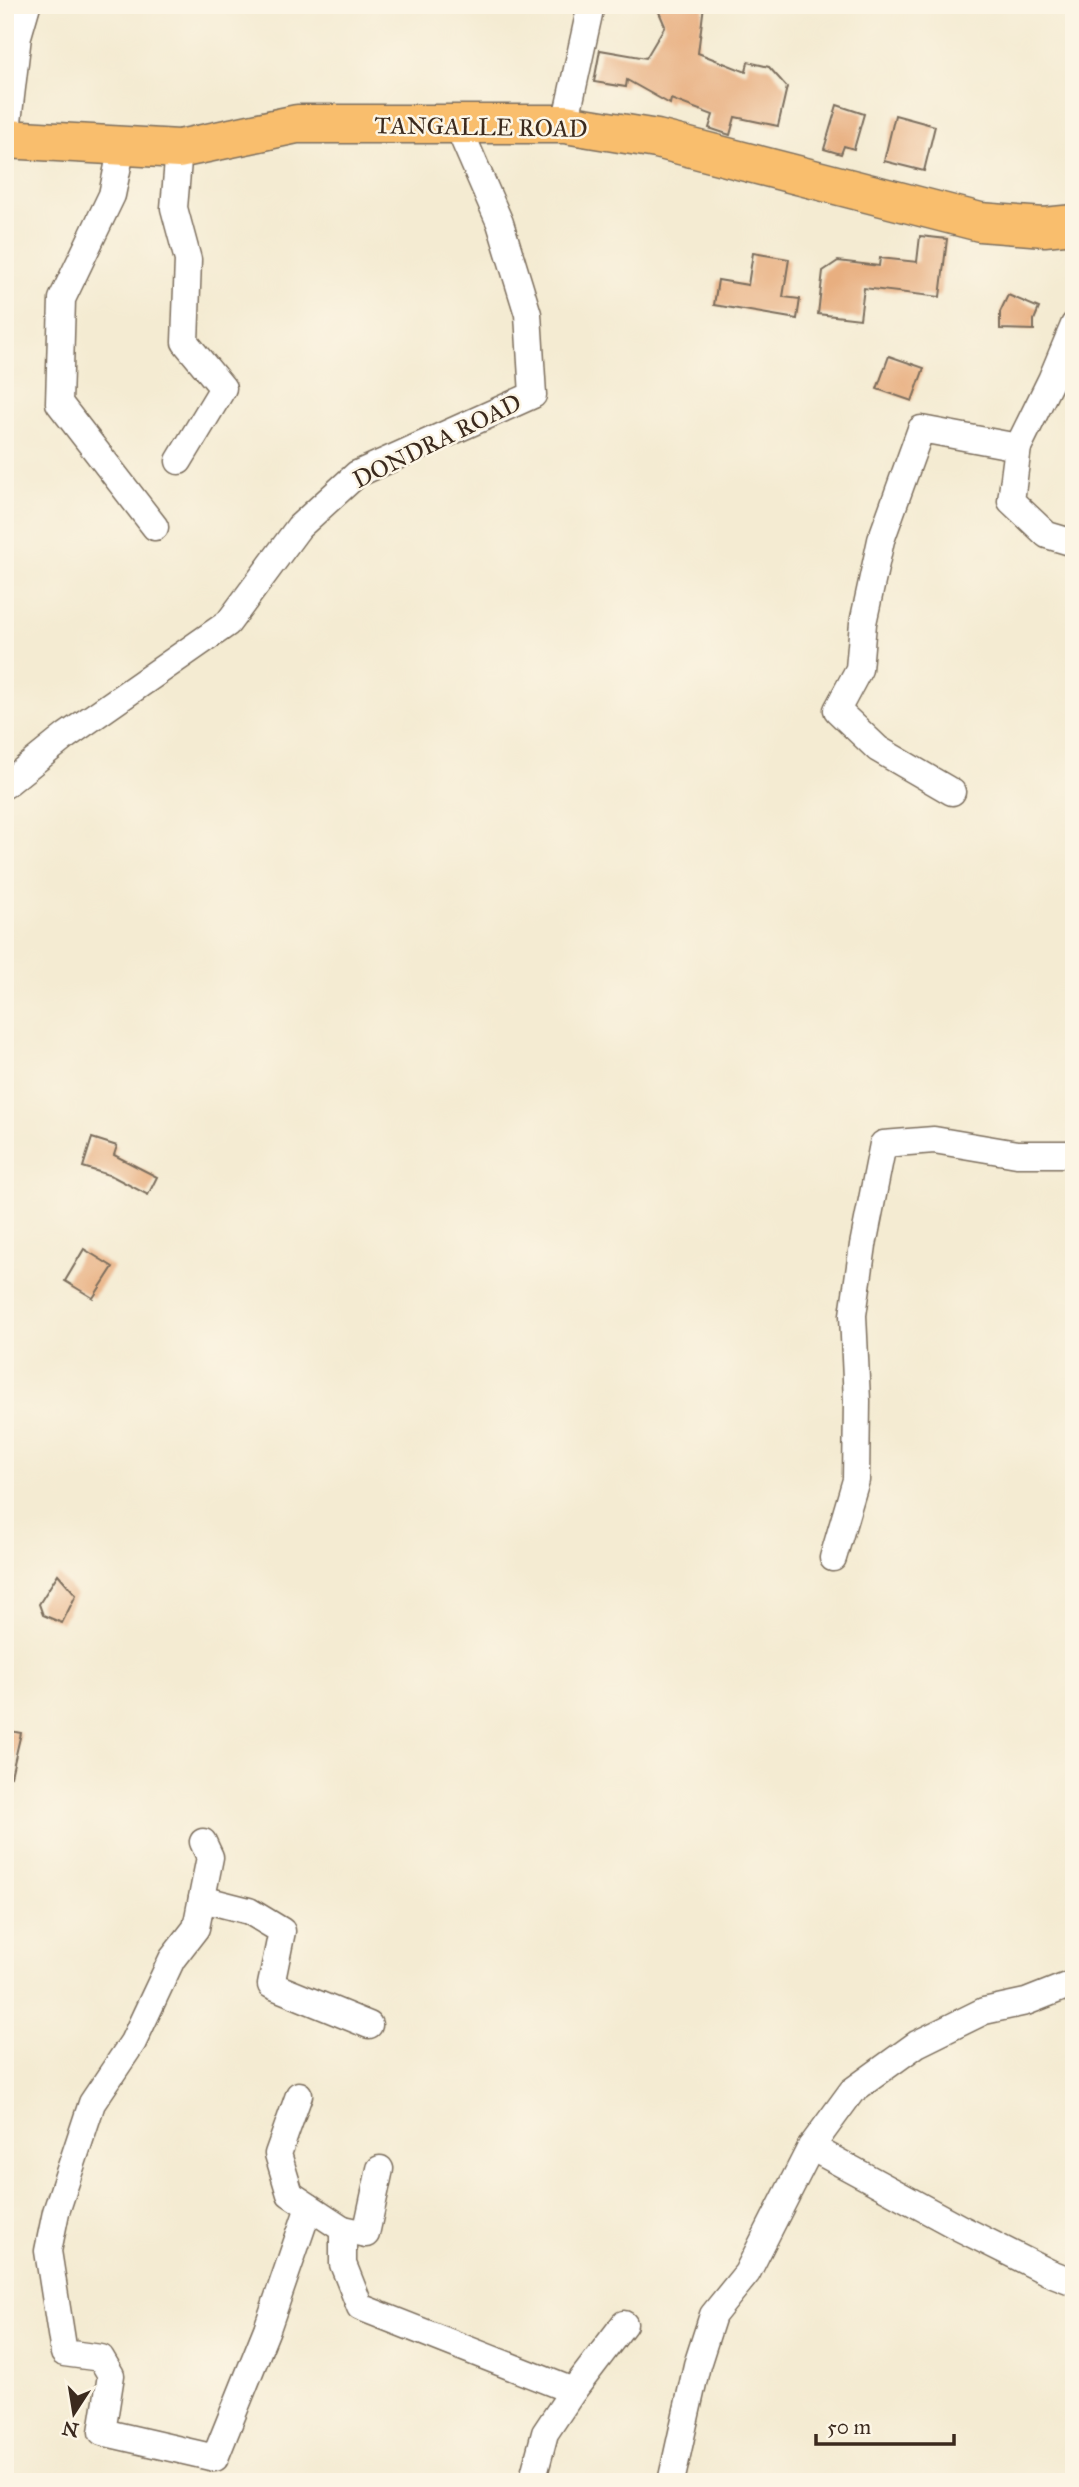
<svg xmlns="http://www.w3.org/2000/svg" width="1079" height="2487" font-family="'IM FELL Great Primer',serif">
	<rect width="100%" height="100%" fill="#fcf5e5"/>
	<filter id="ink" filterUnits="userSpaceOnUse"><feTurbulence type="fractalNoise" baseFrequency=".0143" numOctaves="2"/><feDisplacementMap in="SourceGraphic" scale="14" xChannelSelector="R" yChannelSelector="G"/><feConvolveMatrix kernelMatrix="1 2 1 2 8 2 1 2 1" color-interpolation-filters="sRGB"/></filter>
	<filter id="wash" filterUnits="userSpaceOnUse"><feTurbulence type="fractalNoise" baseFrequency=".00686" numOctaves="4" result="noise"/><feDisplacementMap in="SourceGraphic" scale="28" xChannelSelector="R" yChannelSelector="G"/><feGaussianBlur stdDeviation="1.57" result="paint"/><feColorMatrix in="noise" values="0 0 0 0 0 0 0 0 0 0 0 0 0 0 0 0 0 1.4 0 .05"/><feComposite in="paint" operator="in"/></filter>
	<g filter="url(#wash)">
		<rect width="100%" height="100%" fill="#f4ebd2"/>
		<g id="blocks">
			<g fill="#e8af80">
				<path d="M656 5H704L698 53 746 72 748 62 769 67 787 87 778 126 735 117 730 135 709 128 713 115 671 99 670 104 627 80 626 87 594 82 600 50 646 58 665 26Z"/>
				<path d="M837 105 864 114 854 149 844 146 841 154 824 149Z"/>
				<path d="M895 115 935 126 924 171 884 161Z"/>
				<path d="M920 236 947 239 940 297 864 288 860 319 818 314 823 271 838 261 879 266 880 258 917 262Z"/>
				<path d="M753 253 789 259 783 297 800 299 797 319 714 305 718 280 748 285Z"/>
				<path d="M1008 295 1039 308 1034 320V330L1000 329V312Z"/>
				<path d="M889 356 924 368 912 401 877 389Z"/>
				<path d="M92 1138 117 1146 114 1155 157 1177 148 1195 112 1176 83 1167Z"/>
				<path d="M84 1249 113 1267 93 1298 65 1281Z"/>
				<path d="M58 1574 76 1595 62 1623 43 1615 39 1604Z"/>
				<path d="M5 1730 21 1733 11 1776 5 1775Z"/>
			</g>
		</g>
	</g>
	<g filter="url(#ink)">
		<use href="#blocks" fill-opacity="0" stroke="#7c6e5d" stroke-width="2"/>
		<g fill="none" stroke-linecap="round" stroke-linejoin="round">
			<g stroke="#7c6e5d" stroke-width="29">
				<g id="minor">
					<path d="M565 124 591 5"/>
					<path d="M6 139 18 36 27 5"/>
					<path d="M122 146 112 195 62 299 59 403 155 527"/>
					<path d="M1018 447 1011 501 1047 535 1074 543"/>
					<path d="M179 461 223 388 185 342 188 260 174 208 179 149"/>
					<path d="M5 785 66 736 228 623 299 527 357 474 533 395 528 314 500 223 457 124"/>
					<path d="M952 792 878 749 837 710 859 669 863 623 881 540 921 429 1018 447 1051 380 1074 325"/>
					<path d="M833 1558 856 1480 857 1401 853 1315 863 1245 883 1144 934 1140 1017 1154H1074"/>
					<path d="M203 1842 210 1857 196 1928 172 1959 133 2042 92 2103 56 2212 48 2251 64 2353 101 2358 111 2375 102 2432 215 2458 267 2329 309 2207"/>
					<path d="M202 1899 249 1911 282 1931 271 1985 369 2025"/>
					<path d="M299 2095 278 2154 290 2194 343 2229V2264L360 2307 573 2391"/>
					<path d="M811 2147 960 2228 1048 2272 1074 2282"/>
					<path d="M343 2229 366 2234 380 2169"/>
					<path d="M532 2482 545 2433 573 2391 624 2324"/>
					<path d="M671 2482 697 2365 713 2315 747 2273 811 2147 852 2091 917 2044 984 2011 1026 2002 1074 1983"/>
				</g>
			</g>
			<g stroke="#7c6e5d" stroke-width="41">
				<path id="highway" d="M5 139 179 149 297 124H565L657 139 980 222 1044 227 1074 224"/>
			</g>
			<use href="#minor" stroke="#fff" stroke-width="26"/>
			<use href="#highway" stroke="#f9be6d" stroke-width="38"/>
		</g>
	</g>
	<g text-anchor="middle" dominant-baseline="central" stroke-width="5" stroke-linejoin="round" paint-order="stroke">
		<g font-size="24" fill="#3b2a1e" stroke="#fcf5e5">
			<text transform="translate(481 127) rotate(1)">TANGALLE ROAD</text>
			<text transform="translate(437 441) rotate(-26)">DONDRA ROAD</text>
		</g>
	</g>
	<rect width="1079" height="2487" fill="none" stroke="#fcf5e5" stroke-width="28"/>
	<g transform="translate(74 2413) rotate(192)" stroke="#fcf5e5" stroke-width="5" paint-order="stroke">
	<path d="M0-5L12 26L0 18L-12 26Z" fill="#3b2a1e"/>
	<text y="-10" font-size="19" font-weight="bold" text-anchor="middle" fill="#3b2a1e">N</text>
	</g>
	<path d="M816 2434v10h138v-10" fill="none" stroke="#3b2a1e" stroke-width="3.5"/>
	<text x="827" y="2434" font-size="21" fill="#3b2a1e" stroke="#fcf5e5" stroke-width="5" paint-order="stroke">50 m</text>
</svg>
